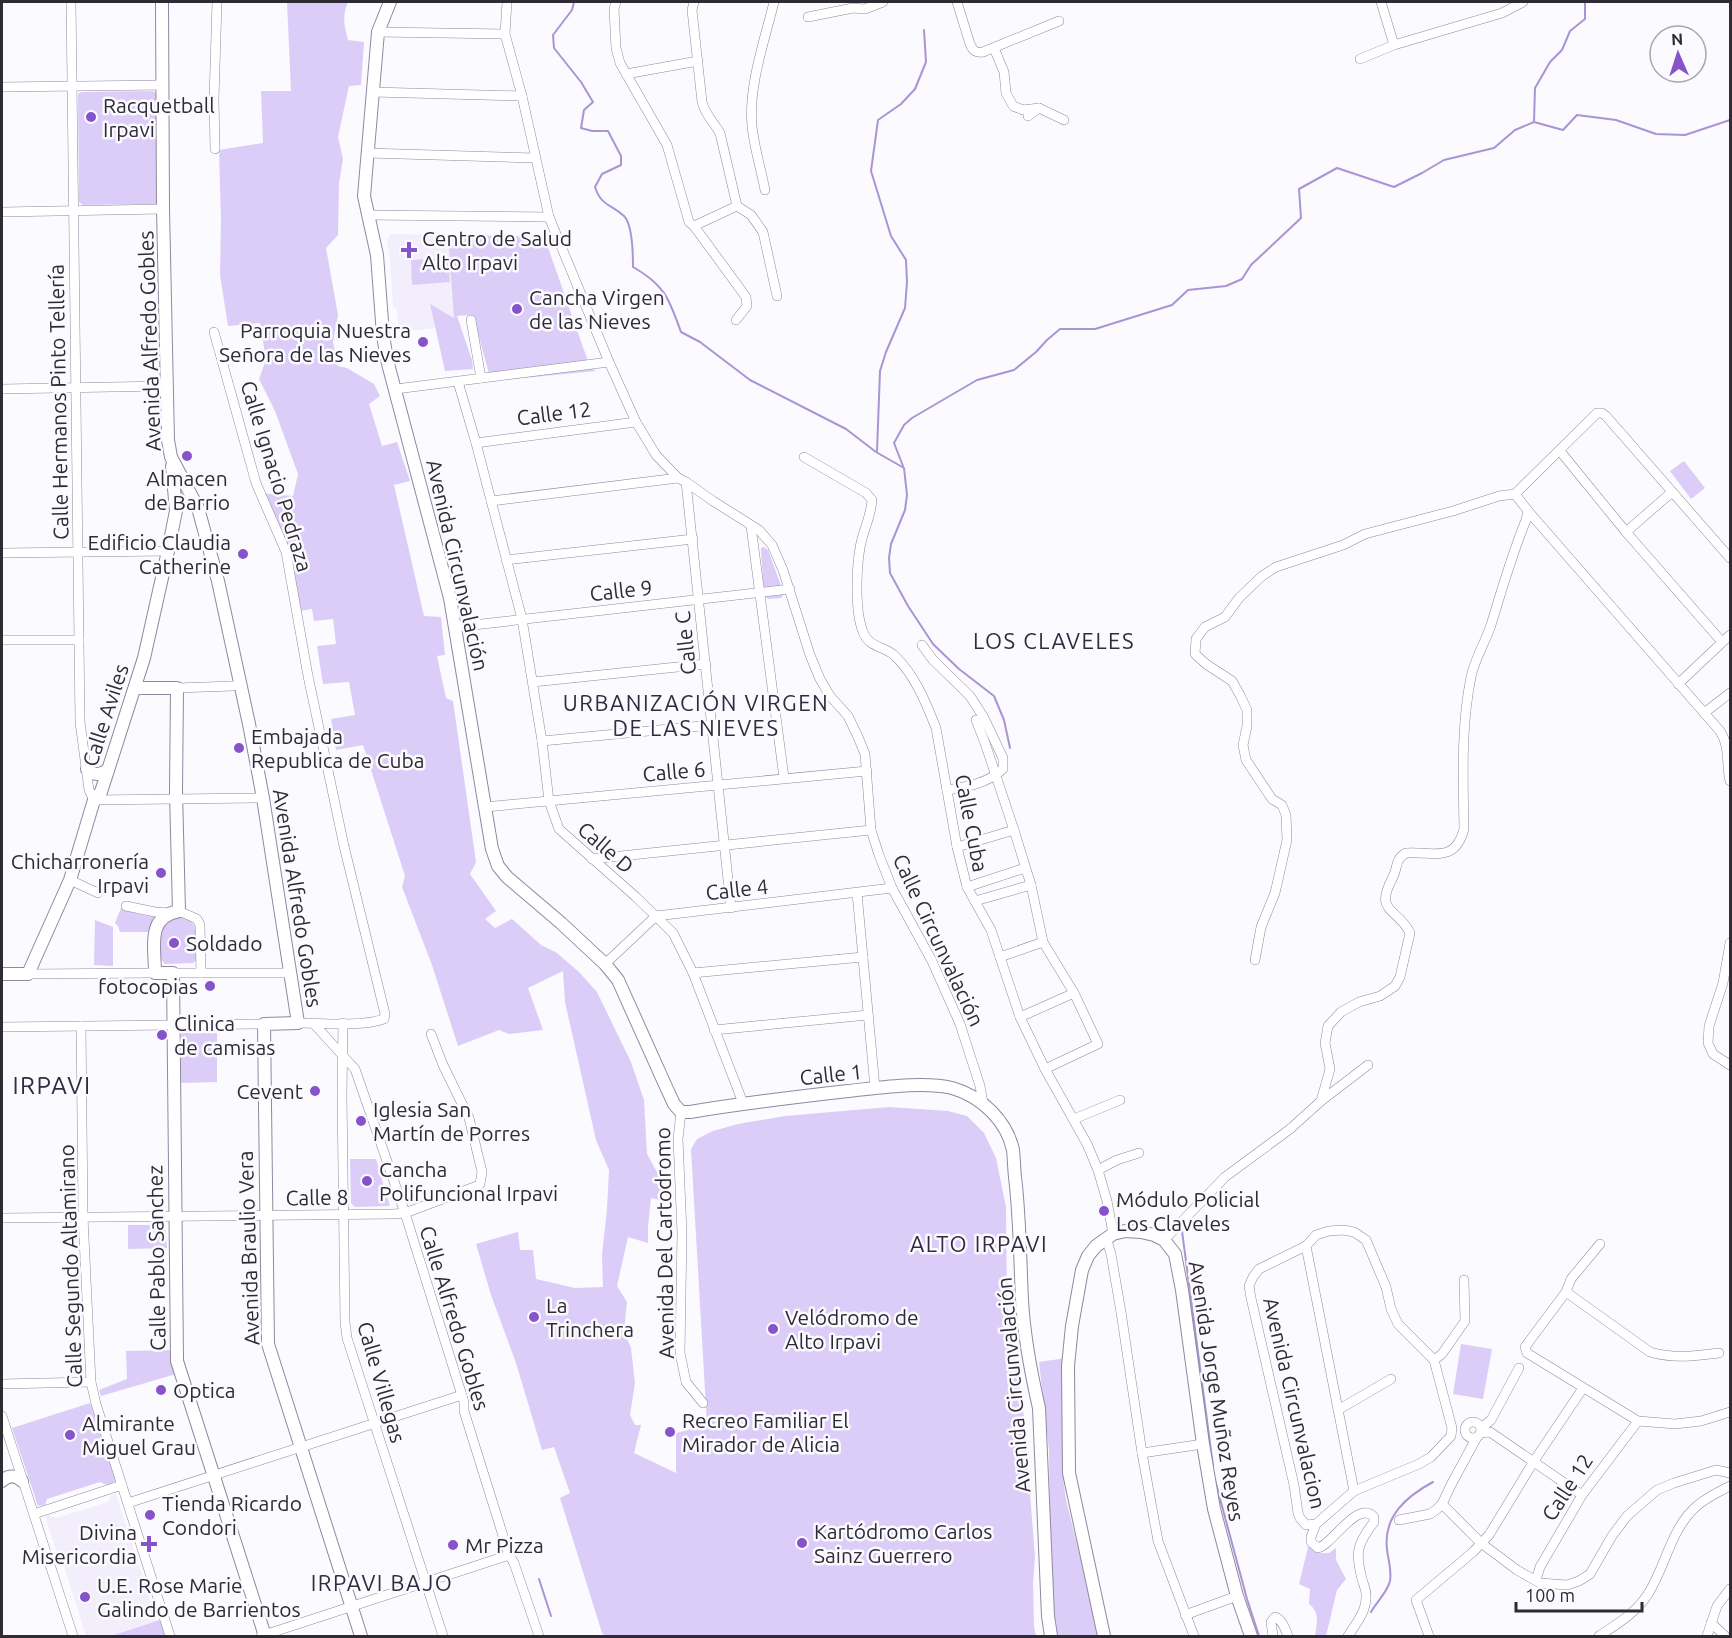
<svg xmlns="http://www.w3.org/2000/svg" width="1732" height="1638" font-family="Ubuntu,sans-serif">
	<rect width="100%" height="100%" fill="#fbfaff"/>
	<g fill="#f3eefc">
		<path d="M390 234 448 235 455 319 431 305 436 328 399 332 396 307H393L390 258 387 241Z"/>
		<path d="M116 1494 157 1621 115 1635V1636H86L63 1563 59 1560 45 1516 49 1515 56 1518 108 1502 111 1495Z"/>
	</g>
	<g fill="#dccdf8">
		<path d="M287 2H348C342 15 344 26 348 40L364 42 361 85 349 86 338 137 343 159 339 183 338 235 326 248 338 315 333 342 338 366 347 368 374 384 380 396 369 404 382 446 397 442 410 481 394 485 424 616 441 617 445 655 437 656 446 698 453 701 476 862 470 874 496 911 485 919 495 928 512 919 541 945 557 953 579 972 597 992 631 1062 644 1100 647 1154 664 1185 660 1200 651 1198 648 1227V1243L628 1237 617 1286 627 1302 624 1331 631 1348 635 1383 630 1415 635 1425H641L634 1453 676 1473V1433L707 1425 691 1149 697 1139 713 1131 738 1124 785 1116 889 1107 948 1111 967 1116 984 1133 996 1158 1006 1207 1007 1302 1024 1417 1035 1557 1033 1583 1034 1627 1036 1636H605L602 1633 560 1498 570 1493 554 1447 542 1450 516 1363 491 1295 476 1244 518 1232 520 1250H533L536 1279 575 1288 603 1287 602 1255 607 1209 609 1170 596 1140 565 1002 563 971 528 988 543 1030 509 1034 499 1030 458 1046 432 965 402 887 405 876 363 745 336 750 331 719 355 715 349 682 323 684 317 646 336 644 333 619 314 621 312 609 300 611 287 546 259 493 293 496 298 474 275 411 259 379 266 360 260 323 228 326 220 275 221 221 219 150 263 143 261 91H291Z"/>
		<path d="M153 91 157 94V204L83 205 79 202 78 94 81 92Z"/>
		<path d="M448 235 544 236 590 367 596 371 491 381 473 315 457 316 472 360 473 369 445 371 430 304 454 318Z"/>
		<path d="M448 258 450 282 412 285 411 260Z"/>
		<path d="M1684 461 1705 488 1691 499 1670 471Z"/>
		<path d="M764 547 768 550 784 594 781 598 768 599 764 596 761 551V548Z"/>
		<path d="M121 908 137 914 154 917 148 932H120L118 926 115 923Z"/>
		<path d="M177 916C202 919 196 939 198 959L193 963 165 964 160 958C159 937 154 925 177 916Z"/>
		<path d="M95 920 113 927V966L94 965Z"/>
		<path d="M181 1033H217V1082L181 1083Z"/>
		<path d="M350 1159H376L390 1206 355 1207 351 1203Z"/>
		<path d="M128 1225H165L167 1248 128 1249Z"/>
		<path d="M1461 1344 1492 1349 1483 1399 1453 1394Z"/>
		<path d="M172 1350 176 1374 101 1396 99 1390 127 1379 126 1351Z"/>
		<path d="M1066 1358 1062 1408V1470L1066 1500 1100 1636H1056L1051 1595 1049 1450 1039 1362Z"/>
		<path d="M90 1403 116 1479 114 1482 107 1485 100 1482 47 1499 45 1505 38 1506 12 1428Z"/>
		<path d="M1309 1543 1319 1553H1329L1336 1548V1560L1346 1579 1337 1590 1326 1636H1315C1317 1624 1320 1612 1309 1604L1310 1589 1299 1584Z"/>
		<path d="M160 1620 166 1636H115L114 1635Z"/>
	</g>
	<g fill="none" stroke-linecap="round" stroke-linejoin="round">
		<g stroke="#ab94d4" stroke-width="2">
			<path d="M574 2 572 10 553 35 554 48 581 82 593 102 584 110 581 128 592 131H608L621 156V165L602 174 595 187C601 206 611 204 624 216 633 225 633 254 633 267 665 285 669 299 681 332L700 342 750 380 846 429 876 452 904 468 907 495 905 510 891 544 889 558 890 573 908 606 933 644 959 669 994 696 1004 720 1010 748"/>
			<path d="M1534 122 1535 88 1550 62 1562 50 1570 31 1585 19V2"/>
			<path d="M877 451 880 371 886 352 905 308 907 282 906 260 891 236 871 171 878 120 901 104 915 89 926 62 924 30"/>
			<path d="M903 466 894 443 904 425 912 418 977 380 1014 370 1036 352 1047 340 1060 329H1095L1172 305 1188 290 1226 286 1242 279 1251 265 1301 218 1299 189 1337 168 1394 187 1422 173 1444 160 1494 148 1515 130 1534 122 1563 130 1577 115 1616 120 1656 134 1685 135 1730 120"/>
			<path d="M1182 1231 1213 1466"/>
			<path d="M1215 1480 1247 1599 1259 1636"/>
			<path d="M539 1579 551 1616"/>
			<path d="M1371 1612C1376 1603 1388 1591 1390 1581 1392 1569 1388 1560 1387 1549 1383 1516 1407 1496 1433 1482"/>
		</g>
		<g stroke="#90889f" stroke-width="10">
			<g id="street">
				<path d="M71 2 80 722 89 790 94 800 263 798"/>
				<path d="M507 2 505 34 522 96 549 217 609 362 636 422 656 455 678 478 686 482 713 501 759 530 772 545 783 570 810 655 820 679 830 696 848 716 858 737 865 754 871 830 879 855 892 888 932 961 960 1024 980 1086 983 1103"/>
				<path d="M616 2 614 9 616 48 620 63 667 145 689 222 694 226 746 297 747 306 736 320"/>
				<path d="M694 2 692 10 702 102C706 116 713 121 720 133L737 206"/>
				<path d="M957 2 970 44C973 51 976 53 983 52L1059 21"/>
				<path d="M1381 2 1394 45"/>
				<path d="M808 17 853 8 865 9 883 2"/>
				<path d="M378 32 505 34"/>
				<path d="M994 48 1004 72 1006 93 1013 106 1023 110 1039 108"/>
				<path d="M1360 59 1394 45 1502 13 1523 2"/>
				<path d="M626 74 698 61"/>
				<path d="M2 87 162 85"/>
				<path d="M373 92 522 96"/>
				<path d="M1028 116 1039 108 1064 120"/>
				<path d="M215 149 214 99 217 2"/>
				<path d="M367 153 535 158"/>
				<path d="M765 190C761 169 754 147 752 126 748 87 765 39 774 2"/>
				<path d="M737 206 751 215 763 232 777 296"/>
				<path d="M2 212 163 209"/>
				<path d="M367 215 549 217"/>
				<path d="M694 226 737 206"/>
				<path d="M471 320 481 378"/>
				<path d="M214 332 256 483 286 552 308 676 344 846 385 1014 384 1019C360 1027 323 1023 298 1023"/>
				<path d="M458 382 476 443 522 619 542 741 549 801 559 829 636 897 673 933 693 973 743 1103"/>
				<path d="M2 389 166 386"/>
				<path d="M396 389 609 362"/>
				<path d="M476 443 636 422"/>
				<path d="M1560 451 1626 532 1722 642"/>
				<path d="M804 457 866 493 872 500C871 513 867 523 863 535 856 558 854 609 863 632 869 648 885 646 895 656 915 675 926 703 936 728L957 847 967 887 991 930 1020 1017 1045 1069 1087 1144 1098 1170 1107 1201 1113 1234"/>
				<path d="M686 482 731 908"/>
				<path d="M1515 494 1528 511 1720 731C1730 746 1726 764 1730 781"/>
				<path d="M491 501 678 478"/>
				<path d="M751 526 784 778"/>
				<path d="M1626 532 1672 492"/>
				<path d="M2 553 168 551"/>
				<path d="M506 560 693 539"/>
				<path d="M456 627 790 589"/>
				<path d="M2 640H79"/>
				<path d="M922 645 933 660 970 696 984 718 1003 758V769C988 783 967 787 947 790"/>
				<path d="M533 682 706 664"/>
				<path d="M1678 684 1730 635"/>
				<path d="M177 688 233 686 241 684"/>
				<path d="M1704 713 1730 693"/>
				<path d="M976 720 985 743 1014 830 1031 885 1043 942 1074 993 1098 1044 1045 1069"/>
				<path d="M542 741 712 725"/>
				<path d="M485 807 867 771"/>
				<path d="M957 847 1014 830"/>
				<path d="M592 859 871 830"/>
				<path d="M70 880 98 893"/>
				<path d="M967 887 1025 868"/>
				<path d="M857 893 875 1088"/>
				<path d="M975 901 1031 885"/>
				<path d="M126 906 155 912 170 913"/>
				<path d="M179 911 197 919 200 925 201 973"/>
				<path d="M1730 943 1723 983 1709 1026 1708 1043 1713 1054 1730 1065"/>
				<path d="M1000 957 1043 942"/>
				<path d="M1255 960 1261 927 1275 893 1287 840 1286 815 1282 805 1272 799 1246 760 1243 745 1247 726V710L1240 695 1232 681 1206 664 1195 654 1196 639 1205 627 1225 617 1239 598 1262 576 1276 567 1343 545 1365 534 1453 511 1499 496 1515 494 1597 413H1602L1606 416 1730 558"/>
				<path d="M605 964 656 916 892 888"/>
				<path d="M173 973H291"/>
				<path d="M693 973 863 957"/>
				<path d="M28 974 155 973"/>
				<path d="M1020 1017 1074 993"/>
				<path d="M343 1023 342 1095 345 1322 347 1338 443 1636"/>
				<path d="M314 1024 355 1069 405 1213 464 1402V1411L509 1555 514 1563 539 1636"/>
				<path d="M81 1026 83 1217 91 1382 96 1404 170 1636"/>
				<path d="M2 1027 264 1024"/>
				<path d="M714 1030 868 1015"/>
				<path d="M1321 1101 1330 1069 1325 1043 1328 1026 1341 1012 1359 1002 1380 996 1395 986 1400 977 1410 933C1398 907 1373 914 1393 877 1398 867 1395 859 1406 853 1433 851 1455 864 1464 829 1463 778 1461 726 1471 677 1475 658 1485 643 1491 625 1502 589 1512 554 1526 520L1528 511"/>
				<path d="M681 1112 678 1139 682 1233 680 1353 686 1382 703 1403"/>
				<path d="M1074 1119 1120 1100"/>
				<path d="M1098 1170 1117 1160 1139 1153"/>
				<path d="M2 1218 393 1214 405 1213 477 1186 480 1184 482 1172 469 1118 443 1065 431 1034"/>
				<path d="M1106 1237 1111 1254 1121 1312 1142 1453 1158 1541 1194 1636"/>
				<path d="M1164 1240 1225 1177 1290 1129 1321 1101 1368 1065"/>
				<path d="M1600 1244 1571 1279 1566 1292 1525 1347 1527 1353 1638 1421 1675 1424 1701 1421 1730 1412"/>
				<path d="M1306 1246 1354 1491"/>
				<path d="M1566 1292 1650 1352C1673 1359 1696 1356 1719 1353"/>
				<path d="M1434 1360 1442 1354 1465 1321 1464 1280"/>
				<path d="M2 1384 91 1382"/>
				<path d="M1338 1410 1391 1379"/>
				<path d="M2 1416 73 1636"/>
				<circle cx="1473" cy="1430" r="8"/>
				<path d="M1481 1428 1491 1420 1519 1368"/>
				<path d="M1480 1433 1490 1432 1582 1495"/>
				<path d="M1142 1453 1203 1444"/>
				<path d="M128 1503 462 1395"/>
				<path d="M1442 1504 1481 1543 1517 1570 1540 1583 1567 1585 1579 1581 1590 1574 1612 1536 1627 1516 1657 1490 1674 1483 1716 1470 1730 1473"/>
				<path d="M34 1514 122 1485"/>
				<path d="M1399 1520 1430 1514 1437 1509 1442 1504 1452 1483 1477 1437"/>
				<path d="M1316 1524 1306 1525 1300 1518 1298 1513 1294 1485 1251 1298 1249 1286 1253 1277 1259 1269 1306 1246 1316 1235 1329 1231 1343 1230 1354 1232 1366 1240 1386 1287 1391 1309 1398 1324 1434 1360 1452 1428 1451 1436 1431 1457 1419 1464 1354 1491 1316 1524 1311 1537V1542L1318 1548C1333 1544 1358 1499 1374 1517V1522C1357 1544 1355 1552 1362 1579 1364 1586 1367 1591 1366 1598 1366 1612 1355 1625 1348 1636"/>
				<path d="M1536 1580 1540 1567 1582 1495 1638 1421"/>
				<path d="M1185 1615 1237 1596"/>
				<path d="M1711 1623 1725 1636"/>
				<path d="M261 1636 509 1555"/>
				<path d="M1273 1636 1271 1622 1275 1617C1283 1620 1285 1629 1288 1636"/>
				<path d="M1429 1636 1416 1600 1473 1552 1489 1535 1534 1461 1583 1388"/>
				<path d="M1599 1636C1617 1624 1636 1613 1648 1594 1666 1566 1671 1527 1698 1505 1707 1497 1720 1491 1730 1486"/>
				<path d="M1707 1636 1717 1606 1730 1589"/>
			</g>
		</g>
		<g stroke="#90889f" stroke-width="14">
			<g id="secondary">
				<path d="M162 2 163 209 168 440 171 457 198 508 218 581 249 724 263 798 298 1023 264 1024 268 1344 361 1636"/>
				<path d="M390 2 378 32 364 196 377 255 383 335 387 360 450 598 492 849 498 866 507 877 561 923 605 964 618 980 667 1089 674 1104 681 1112H690C743 1103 795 1097 848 1091 878 1088 923 1081 952 1088 981 1096 1007 1121 1013 1150 1014 1159 1014 1168 1015 1177 1020 1218 1020 1259 1022 1300 1024 1336 1031 1373 1039 1408L1048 1616 1051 1636"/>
				<path d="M135 688H177L176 792 179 911C146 917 155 947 155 973H173L177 1361 265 1636"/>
				<path d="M87 769C94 776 99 775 108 770"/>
				<path d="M2 974H28L70 880 94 800 101 792 144 658 168 551 176 511 172 466"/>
				<path d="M2 1481C8 1475 16 1475 22 1481"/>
				<path d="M1104 1636 1069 1473 1068 1366 1072 1326 1082 1270 1088 1256 1096 1246 1113 1234 1125 1231 1141 1232 1154 1235 1164 1240 1175 1254 1182 1290 1203 1444 1214 1509 1237 1596 1251 1636"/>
			</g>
		</g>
		<use href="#street" stroke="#fff" stroke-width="9"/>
		<use href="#secondary" stroke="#fff" stroke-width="12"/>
	</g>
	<g fill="#8753cb" stroke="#fbfaff" stroke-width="2">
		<circle cx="91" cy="117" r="6"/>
		<path d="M406 241h6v6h6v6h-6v6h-6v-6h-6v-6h6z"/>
		<circle cx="517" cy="309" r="6"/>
		<circle cx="423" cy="342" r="6"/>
		<circle cx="187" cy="456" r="6"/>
		<circle cx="243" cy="554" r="6"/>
		<circle cx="239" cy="748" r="6"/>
		<circle cx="161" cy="873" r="6"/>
		<circle cx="174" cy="943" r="6"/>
		<circle cx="210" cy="986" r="6"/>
		<circle cx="162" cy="1035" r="6"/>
		<circle cx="315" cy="1091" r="6"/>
		<circle cx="361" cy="1121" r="6"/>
		<circle cx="367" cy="1181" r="6"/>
		<circle cx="1104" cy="1211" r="6"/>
		<circle cx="534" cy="1317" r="6"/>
		<circle cx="773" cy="1329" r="6"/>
		<circle cx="161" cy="1390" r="6"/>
		<circle cx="670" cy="1432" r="6"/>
		<circle cx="70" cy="1435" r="6"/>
		<circle cx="150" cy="1515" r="6"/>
		<circle cx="802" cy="1543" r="6"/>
		<path d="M146 1535h6v6h6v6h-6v6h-6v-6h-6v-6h6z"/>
		<circle cx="453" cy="1545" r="6"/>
		<circle cx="85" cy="1597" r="6"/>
	</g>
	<g text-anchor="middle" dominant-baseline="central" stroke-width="5" stroke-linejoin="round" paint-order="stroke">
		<g font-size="21" fill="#2e2b35" stroke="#fbfaff" text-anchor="start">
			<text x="103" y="105">Racquetball<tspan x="103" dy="24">Irpavi</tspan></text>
			<text x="422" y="238">Centro de Salud<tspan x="422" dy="24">Alto Irpavi</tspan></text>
			<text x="529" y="297">Cancha Virgen<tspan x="529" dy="24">de las Nieves</tspan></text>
			<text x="411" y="330" text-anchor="end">Parroquia Nuestra<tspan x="411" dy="24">Señora de las Nieves</tspan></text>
			<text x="187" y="478" text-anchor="middle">Almacen<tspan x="187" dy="24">de Barrio</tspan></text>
			<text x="231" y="542" text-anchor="end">Edificio Claudia<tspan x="231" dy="24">Catherine</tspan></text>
			<text x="251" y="736">Embajada<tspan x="251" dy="24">Republica de Cuba</tspan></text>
			<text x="149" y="861" text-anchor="end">Chicharronería<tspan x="149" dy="24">Irpavi</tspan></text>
			<text x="186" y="943">Soldado</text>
			<text x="198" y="986" text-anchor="end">fotocopias</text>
			<text x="174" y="1023">Clinica<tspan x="174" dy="24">de camisas</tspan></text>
			<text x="303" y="1091" text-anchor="end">Cevent</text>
			<text x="373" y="1109">Iglesia San<tspan x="373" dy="24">Martín de Porres</tspan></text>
			<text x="379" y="1169">Cancha<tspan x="379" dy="24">Polifuncional Irpavi</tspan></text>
			<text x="1116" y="1199">Módulo Policial<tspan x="1116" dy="24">Los Claveles</tspan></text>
			<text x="546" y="1305">La<tspan x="546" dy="24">Trinchera</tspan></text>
			<text x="785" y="1317">Velódromo de<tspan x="785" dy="24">Alto Irpavi</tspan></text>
			<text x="173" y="1390">Optica</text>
			<text x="682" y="1420">Recreo Familiar El<tspan x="682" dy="24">Mirador de Alicia</tspan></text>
			<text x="82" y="1423">Almirante<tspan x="82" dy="24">Miguel Grau</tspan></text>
			<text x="162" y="1503">Tienda Ricardo<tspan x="162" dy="24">Condori</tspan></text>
			<text x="814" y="1531">Kartódromo Carlos<tspan x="814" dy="24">Sainz Guerrero</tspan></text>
			<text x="137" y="1532" text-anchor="end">Divina<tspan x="137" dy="24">Misericordia</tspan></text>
			<text x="465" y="1545">Mr Pizza</text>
			<text x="97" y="1585">U.E. Rose Marie<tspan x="97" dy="24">Galindo de Barrientos</tspan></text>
		</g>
		<g font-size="21" fill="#2e2b35" stroke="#fbfaff">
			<text transform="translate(149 341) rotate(-92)">Avenida Alfredo Gobles</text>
			<text transform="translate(58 402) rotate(-91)">Calle Hermanos Pinto Tellería</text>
			<text transform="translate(554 413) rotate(-7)">Calle 12</text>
			<text transform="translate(277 476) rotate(73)">Calle Ignacio Pedraza</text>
			<text transform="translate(458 565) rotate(77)">Avenida Circunvalación</text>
			<text transform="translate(621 590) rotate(-6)">Calle 9</text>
			<text transform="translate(685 643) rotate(-96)">Calle C</text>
			<text transform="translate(105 715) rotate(-72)">Calle Aviles</text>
			<text transform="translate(674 771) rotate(-5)">Calle 6</text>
			<text transform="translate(972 823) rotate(79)">Calle Cuba</text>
			<text transform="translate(606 847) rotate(41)">Calle D</text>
			<text transform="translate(737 889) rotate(-6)">Calle 4</text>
			<text transform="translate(298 898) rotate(81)">Avenida Alfredo Gobles</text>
			<text transform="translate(939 940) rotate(65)">Calle Circunvalación</text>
			<text transform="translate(831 1074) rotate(-6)">Calle 1</text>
			<text transform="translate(317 1197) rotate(-1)">Calle 8</text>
			<text transform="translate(664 1243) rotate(-91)">Avenida Del Cartodromo</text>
			<text transform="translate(248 1248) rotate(-92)">Avenida Braulio Vera</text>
			<text transform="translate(156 1258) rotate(-91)">Calle Pablo Sanchez</text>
			<text transform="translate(70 1266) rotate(-92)">Calle Segundo Altamirano</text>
			<text transform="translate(455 1318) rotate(73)">Calle Alfredo Gobles</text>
			<text transform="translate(382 1382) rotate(74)">Calle Villegas</text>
			<text transform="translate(1013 1385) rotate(-95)">Avenida Circunvalación</text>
			<text transform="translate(1217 1391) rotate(81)">Avenida Jorge Muñoz Reyes</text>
			<text transform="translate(1295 1403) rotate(77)">Avenida Circunvalacion</text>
			<text transform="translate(1567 1487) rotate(-57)">Calle 12</text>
		</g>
		<g font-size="22" letter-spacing="1.5" fill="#322b3f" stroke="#fbfaff">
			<text x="1054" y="640">LOS CLAVELES</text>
			<text x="696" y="702">URBANIZACIÓN VIRGEN<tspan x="696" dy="25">DE LAS NIEVES</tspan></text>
			<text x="979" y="1243">ALTO IRPAVI</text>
			<text x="382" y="1582">IRPAVI BAJO</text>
		</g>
		<g font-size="24" letter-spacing="1.5" fill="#322b3f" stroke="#fbfaff">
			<text x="52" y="1085">IRPAVI</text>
		</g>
	</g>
	<rect width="1732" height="1638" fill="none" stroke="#2e2b35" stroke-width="6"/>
	<g transform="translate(1678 54) rotate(357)"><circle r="28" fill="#fbfaff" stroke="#a9a7ae" stroke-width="1.5"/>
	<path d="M0-4.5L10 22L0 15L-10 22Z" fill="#8753cb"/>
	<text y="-9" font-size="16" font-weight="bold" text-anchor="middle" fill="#2e2b35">N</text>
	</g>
	<path d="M1516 1602v9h126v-9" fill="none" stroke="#2e2b35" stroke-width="3"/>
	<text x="1525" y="1602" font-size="18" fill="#2e2b35" stroke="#fbfaff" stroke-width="4.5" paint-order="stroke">100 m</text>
</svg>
